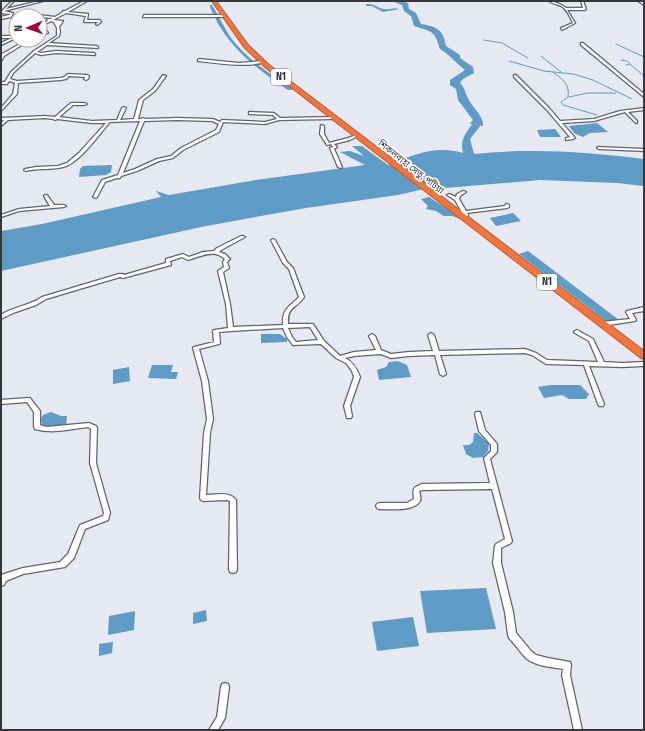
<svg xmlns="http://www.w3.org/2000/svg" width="645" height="731" font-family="'Fira Sans Condensed','Noto Sans Bengali',sans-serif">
	<rect width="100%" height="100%" fill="#e6e8f2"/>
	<g fill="#5e9bc5">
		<path d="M473 123 481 125 470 139 474 154C530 148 588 152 644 159V186L617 183 540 180 445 188 433 187 398 195 306 208 206 226 1 271V231L42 224 161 197 156 191 169 195 256 180 365 165 340 152 350 151 364 156 352 146H362L388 165C413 155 435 145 463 153 460 140 465 134 473 123Z"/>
		<path d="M597 123 608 132 590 133 583 137 574 133 569 126Z"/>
		<path d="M555 129 561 137H540L537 130Z"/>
		<path d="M112 165 111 172 106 175 79 177 80 169 83 166Z"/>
		<path d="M429 197 466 221 452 216H444L436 211 426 209 428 206 421 199Z"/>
		<path d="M513 213 521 221 496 226 490 218Z"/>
		<path d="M528 251 619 320 608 322 519 254Z"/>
		<path d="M261 334H280L287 339V342L261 343Z"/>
		<path d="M398 361 407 365 411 377 379 380 377 370 386 367 389 362Z"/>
		<path d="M152 365H173L171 372H178L176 379 148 378Z"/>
		<path d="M129 367 130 381 113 384V370Z"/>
		<path d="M550 385H580L589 394 586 399H569L562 395 544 398 538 387Z"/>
		<path d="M51 412 61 416H67L66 425 51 427 42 425 41 419 43 415Z"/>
		<path d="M474 433H477L489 443 488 451 483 457 473 458 466 454 463 445H469L473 442Z"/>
		<path d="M486 588 496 629 427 633 420 591Z"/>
		<path d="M206 610 207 621 193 624V613Z"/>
		<path d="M135 611 134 630 108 635 109 616Z"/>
		<path d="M413 617 419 646 377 651 372 622Z"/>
		<path d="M113 642 112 653 99 656V644Z"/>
	</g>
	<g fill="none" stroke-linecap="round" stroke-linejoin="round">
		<g stroke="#5e9bc5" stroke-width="1">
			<path d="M484 40 502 43 528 58"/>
			<path d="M616 44 644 57"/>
			<path d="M541 56 561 72"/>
			<path d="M621 60 627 61 630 64"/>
			<path d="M509 61 544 71 573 74 593 80 632 99"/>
			<path d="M626 65 630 64 644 76"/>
			<path d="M554 73C563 79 570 85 568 97L561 102 563 105 597 115"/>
			<path d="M569 97 588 93H616"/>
		</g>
		<g fill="#5e9bc5" fill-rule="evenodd">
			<path d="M392 1H401L408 3 409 9 416 13 421 24C437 27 443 29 446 46L460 55V58L473 67 474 73 463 79 460 83C465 88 464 90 467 96 471 107 484 115 483 126L471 124 470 123 473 120 458 100 456 89 450 85V80L465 70C456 63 450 55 440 49 434 30 433 32 414 26L411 16 404 11 402 5Z"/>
			<path d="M366 4C375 3 378 9 385 9 391 10 395 7 399 9L383 12 372 6H366Z"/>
			<path d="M210 5H212C219 16 224 28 231 38 247 59 270 74 292 88V90H288C260 71 234 52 217 22 215 16 210 10 210 5Z"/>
		</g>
		<g stroke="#62646d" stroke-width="2.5">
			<g id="street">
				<path d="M12 1H14L6 9 39 1H43L4 11 13 13 11 17 1 19V17L9 15 10 14 2 13 1 12Z"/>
				<path d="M84 1H87L68 12 88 14 87 20H100L101 22 97 25 96 24 98 22H84L86 16 66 13 53 20 63 21 59 27 60 32 59 36 49 43 97 46 98 47V48L47 45 37 52 41 53 56 51 94 53 95 54V55L56 53 41 55 35 53 13 73 10 79 17 81 61 78 64 77 68 74 87 75 89 76 88 79 86 80 84 79 85 77 69 76 66 79 61 80 18 83 17 94 1 111V108L13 94 15 83 9 81 7 84H1V82H5L11 72 34 51 57 36V28L54 22 51 21 40 27V25L48 21 47 19H50L53 18 40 17 39 15 55 17 63 12V11H65Z"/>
				<path d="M549 1C553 1 563 5 566 8H583L581 1H583L586 9 585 10H567L575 23 562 30 561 28 573 23C570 17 567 9 561 6 557 4 553 4 549 1Z"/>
				<path d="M638 1H641L644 3V5Z"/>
				<path d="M20 15 27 16H19Z"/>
				<path d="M144 15H224L225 16 224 17H143Z"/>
				<path d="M13 20 15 21 14 23H16V25L11 24Z"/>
				<path d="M47 31 48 33 40 35V33Z"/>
				<path d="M1 36H16V38L1 45V43L12 38H1Z"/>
				<path d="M27 40H30L4 56 2 60H1L2 54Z"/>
				<path d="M581 43H583L644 94V97L581 45Z"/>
				<path d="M199 59 239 63 263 61 264 62C248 68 216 63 198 61V60Z"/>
				<path d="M163 75 166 76 155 91 143 100 138 119H141L143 118 145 119 177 118 213 119 220 122 222 120 265 122 277 119 273 115 249 114V112H250L274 113 280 118 332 117 334 118 332 119 279 120 265 124 223 122 219 132 183 150 173 158 159 161 137 171 121 176 120 178H117L105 182 97 197 95 198 93 197 102 180 118 175 140 121 110 122C98 135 80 163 63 167 51 170 38 168 26 171L24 170 25 169 36 167 58 166 67 163 79 153 106 123H92L57 119 55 120 53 119 45 118 8 120 1 126V123L4 120H1V118L45 116 55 117 71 103H85L87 104 85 105H73L59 117 92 121 117 120 122 108 124 107 126 108 120 120 134 119 139 100 153 89ZM177 120 212 121 219 124 216 130 181 148 171 156 157 159 135 169 123 173 144 121Z"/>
				<path d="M514 75H516L549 108 560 121 594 119 620 111 644 108V110L628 112 637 121V123H636L625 112 594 121 562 123 575 138 573 139 566 140V138L570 137 547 110 514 77Z"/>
				<path d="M321 125 324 126V134L329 143 348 138 356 135 358 136 350 140 334 144 337 147 334 149 342 167 341 168 338 167 330 148 333 147 331 144 327 145 320 134Z"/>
				<path d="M598 147 644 149V151L599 149 597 148Z"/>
				<path d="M463 191H464L466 192 460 196 459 199 466 211 505 206 506 204H507L509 205V207L507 208 467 213 468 215V216H464L455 200 447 195 449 194 456 197 457 194Z"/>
				<path d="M45 195H47L54 205H64L66 206 64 207 19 211 1 217V215L19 209 50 206 44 196Z"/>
				<path d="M241 236H243L245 237 221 250 219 252 225 254 230 259 227 262 229 268 223 272 230 304 233 327 283 325C282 308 290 307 299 297L289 269 283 263 271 240 273 239 275 240 287 262 293 268 304 297C296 309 287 306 288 324H313L324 341 340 356 354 352 376 350 369 336 372 334 375 336 381 350 391 354 409 352 433 351 428 335 431 333 434 335 439 351 525 349 536 353 547 360 598 362 589 341 575 333 574 332 575 331 577 330 593 339 604 362 622 363 644 362V366L622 367 589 366 604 404 603 406H599L598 404 584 365 546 364 532 355 525 353 440 355 446 374 443 376 440 374 435 355 409 356 391 358 381 354 354 356 345 358C353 362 357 369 360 377L350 406 352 416 351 418H347L344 406 354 377 352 371 346 363 336 358 321 344 293 345 287 337 283 328 231 331 219 332 220 343 219 344 199 349 208 381 213 419 210 433 206 495C217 495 229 491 236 500L237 570 236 572 233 573 230 572 229 570 230 501 227 500 203 501 201 500 200 498 204 433 207 419 202 381 193 348 194 347 214 342 213 331 214 330 228 328 226 304 218 271 224 267 223 262 225 259C214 249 201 256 188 260L182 257 170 261 171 264V265L123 278 120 277 46 299 36 305 13 313 1 319V315C14 306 30 306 42 297L119 274H123L124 275 166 263V259L183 254 189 257 203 252 214 251 217 248ZM310 327 318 340 296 342 292 337 288 328Z"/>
				<path d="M644 307V311L632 313 636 320 635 321 602 326 599 324 602 322 630 319 626 312 627 311Z"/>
				<path d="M28 398H30L40 411V425L46 427 89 423 96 426 97 428 96 463 110 513 108 520 85 529 74 558 65 567 23 574 6 581 4 585 1 586V575L23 568 60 562 68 554 80 525 103 516 104 513 90 463 91 429 88 427C71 429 52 434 35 429L34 427V412L27 402 1 404V400Z"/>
				<path d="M476 412H480L485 430 497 444V452L490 459 512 541 511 543 501 548V563L513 612 516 633 531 651 536 655 548 658 570 662 571 665 570 675 582 730H574L562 675 563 669C551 667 535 666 526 658 520 652 515 644 509 638L508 635 505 612 493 563 495 546 496 544 505 539 492 489 423 490 419 491C420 494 421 499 420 501 414 512 389 509 379 509L377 508 376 506 377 504 379 503H407L414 499C413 489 412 488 422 484L490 483 484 458 491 451V445L479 431 475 414Z"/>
				<path d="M225 683 228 684 229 687 225 718 218 730H209L217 717 221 687 222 684Z"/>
			</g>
		</g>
		<g stroke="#b1603d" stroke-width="2">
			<path id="highway" d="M212 1H216L248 45 269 65 644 351V359L641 358 265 67 244 47Z"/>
		</g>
		<use href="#street" fill="#fff" fill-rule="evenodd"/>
		<use href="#highway" fill="#f3753e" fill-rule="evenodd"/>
	</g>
	<g text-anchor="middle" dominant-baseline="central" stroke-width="3.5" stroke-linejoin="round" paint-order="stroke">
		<g font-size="9" fill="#37383c" stroke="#fff">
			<text transform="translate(411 167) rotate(38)">শিকলবাহা সেতু, পটিয়া</text>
		</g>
		<g fill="#fff" stroke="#737476" stroke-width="1">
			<rect x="271" y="69" width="20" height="16" rx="3"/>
			<rect x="537" y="274" width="20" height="16" rx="3"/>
		</g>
		<g font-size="10" font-weight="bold" fill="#37383c">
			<text x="281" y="77">N1</text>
			<text x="547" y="282">N1</text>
		</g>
	</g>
	<rect width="645" height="731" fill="none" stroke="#37383c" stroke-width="4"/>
	<g transform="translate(28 28) rotate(268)"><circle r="19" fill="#ffffff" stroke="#afafb1"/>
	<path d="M0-3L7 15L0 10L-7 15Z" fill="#a10139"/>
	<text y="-6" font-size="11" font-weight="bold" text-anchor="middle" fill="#37383c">N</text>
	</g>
</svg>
